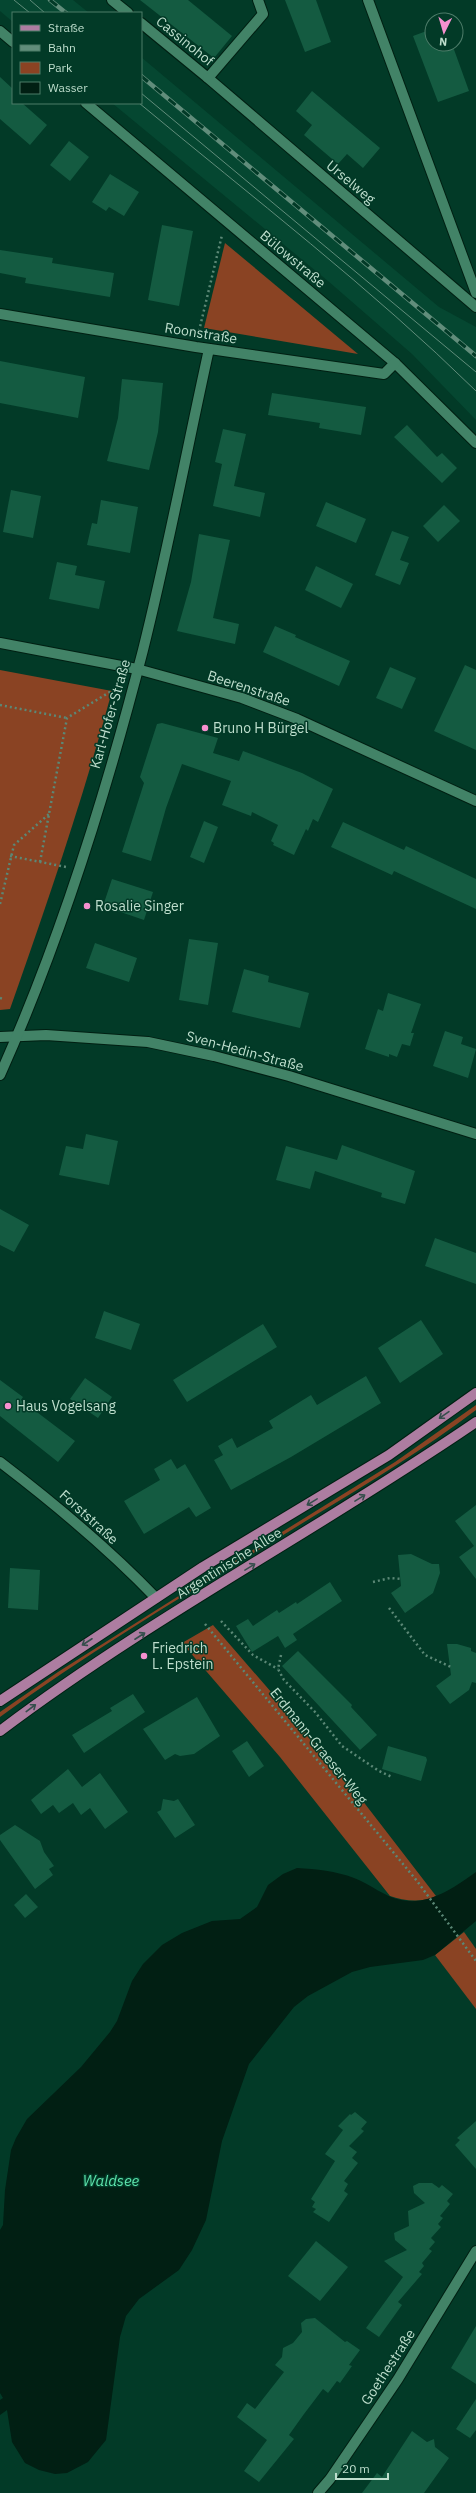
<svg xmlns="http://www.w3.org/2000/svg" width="476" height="2493" font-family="'IBM Plex Sans',sans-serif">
	<rect width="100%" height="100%" fill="#023a27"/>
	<g fill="#054731">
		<path d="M0 0H73L89 13H13V22L0 11Z"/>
		<path d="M141 57 439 307 476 327V420L412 354 328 281 112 103H141Z"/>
	</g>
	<g fill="#8a4323">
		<path d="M225 243 358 354 204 328Z"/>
		<path d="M0 670 112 691C83 799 47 904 10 1009L0 1010Z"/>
		<path d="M476 1405V1410C424 1449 369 1483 314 1516 209 1581 100 1644 0 1717V1712L58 1672 177 1597 395 1462Z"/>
		<path d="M213 1625 342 1774 436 1896C423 1903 403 1901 390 1896L280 1757 182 1643Z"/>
		<path d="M464 1932 476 1949V2009L435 1955Z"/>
	</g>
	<path fill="#011f13" d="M297 1868C316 1869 336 1871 354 1878 370 1884 385 1897 401 1900 429 1906 455 1887 476 1872V1921L435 1955 423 1960 370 1967 352 1972 308 1996 294 2007 249 2064 222 2141 206 2220 192 2250 179 2270 139 2299 126 2316 120 2337 106 2440 88 2462 67 2473 55 2474 39 2470 25 2463 12 2442 7 2410 0 2415V2400L3 2398 0 2393V2230L3 2225 5 2190 11 2150 16 2138 27 2119 81 2067 110 2032 117 2021 132 1981 143 1964 162 1945 182 1933 212 1921 240 1919 257 1907 268 1885 283 1874Z"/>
	<g fill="#145b41">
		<path d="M140 0H188L232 36 214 58Z"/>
		<path d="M285 0H316L331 42 305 52Z"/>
		<path d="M432 29V44H452L469 91 438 102 413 36Z"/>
		<path d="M0 77 13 89V103H22L47 125 30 145 0 119Z"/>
		<path d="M312 91 380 148 363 168 347 154 338 164 304 135 312 125 296 111Z"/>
		<path d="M69 141 89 157 70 181 50 165Z"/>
		<path d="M110 174 139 192 124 216 109 207 106 211 92 202Z"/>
		<path d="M162 225 193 231 179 306 148 300Z"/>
		<path d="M0 250 53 258 52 263 114 273 110 297 25 283 26 278 0 273Z"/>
		<path d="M0 361 85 377 78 418 0 403Z"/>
		<path d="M122 379 163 383 158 432 149 470 107 461 118 418Z"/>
		<path d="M272 393 366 407 361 435 319 428 320 423 268 415Z"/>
		<path d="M407 425 437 457 442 453 457 468 442 483 394 437Z"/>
		<path d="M223 429 246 434 234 486 265 493 260 517 213 506 222 464 215 462Z"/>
		<path d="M11 490 41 496 33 538 3 532Z"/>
		<path d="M101 500 138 507 130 553 87 545 92 523 97 524Z"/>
		<path d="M326 502 366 519 356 543 316 526Z"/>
		<path d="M444 505 460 521 438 542 423 526Z"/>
		<path d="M392 531 409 537 400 560 409 563 400 585 375 575Z"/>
		<path d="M199 534 230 540 213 618 239 624 235 644 177 631 191 582Z"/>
		<path d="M57 562 77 566 75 575 105 581 99 609 49 599Z"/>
		<path d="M316 566 353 584 341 608 305 590Z"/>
		<path d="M275 626 296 635 295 637 350 661 339 686 263 652Z"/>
		<path d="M465 665 476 670V750L434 731Z"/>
		<path d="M390 667 416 678 402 709 376 698Z"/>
		<path d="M162 723 218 738 213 753 239 761 243 751 302 773 333 789 318 822 313 819 308 831 306 829 294 855 273 845 274 843 271 841 278 825 252 812 251 816 222 805 231 781 182 764 166 808 151 861 122 852 144 783 140 777 157 724Z"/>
		<path d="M204 821 218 827 204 863 190 857Z"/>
		<path d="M343 822 404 850 406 846 476 879V909L394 871 392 875 331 847Z"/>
		<path d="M112 879 153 892 144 920 103 906Z"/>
		<path d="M189 939 218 943 208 1005 179 1000Z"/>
		<path d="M95 943 137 958 129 982 86 968Z"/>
		<path d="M244 969 269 976 268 982 309 993 300 1028 232 1012Z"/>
		<path d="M388 993 421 1004 411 1033H414L410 1046 402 1044 397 1057 389 1054V1057L365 1049 378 1009 383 1011Z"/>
		<path d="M445 1031 463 1037 461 1044 476 1049 468 1078 433 1066Z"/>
		<path d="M86 1134 118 1141 109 1185 59 1175 66 1146 83 1149Z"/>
		<path d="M342 1145 415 1171 405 1204 381 1197 382 1193 315 1171 310 1189 276 1180 286 1146 337 1160Z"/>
		<path d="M0 1209 29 1225 14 1252 0 1245Z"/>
		<path d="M435 1238 476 1253V1284L425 1266Z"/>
		<path d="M104 1311 140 1324 131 1350 95 1338Z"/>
		<path d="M421 1320 443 1354 400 1383 378 1348Z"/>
		<path d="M263 1324 277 1347 187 1402 173 1380Z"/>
		<path d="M366 1376 381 1403 291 1457 231 1490 214 1460 223 1455 218 1446 232 1438 237 1448 273 1428 269 1421 311 1395 317 1405Z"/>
		<path d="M85 1378 112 1397 98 1418 70 1399Z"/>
		<path d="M0 1380 23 1397 21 1400 75 1441 58 1462 0 1416Z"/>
		<path d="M171 1459 177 1469 185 1464 211 1508 196 1517 189 1507 144 1534 124 1501 160 1480 154 1469Z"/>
		<path d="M476 1505V1579L459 1557 474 1546 455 1521Z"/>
		<path d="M411 1554 432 1564H439L440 1573 433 1593 405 1613 391 1593 401 1586 398 1555Z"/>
		<path d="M10 1568 40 1570 38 1610 8 1608Z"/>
		<path d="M330 1582 342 1601 293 1634 297 1640 285 1648 278 1636 252 1652 236 1626 248 1619 253 1626 277 1610 279 1613 296 1602 297 1604Z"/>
		<path d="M447 1644H457L471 1648V1651L476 1653V1683L472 1682 469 1690 450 1704 436 1686 451 1675Z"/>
		<path d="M298 1651 352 1705 351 1707 377 1735 360 1750 282 1666Z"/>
		<path d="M133 1694 145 1712 84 1753 72 1735 112 1711 110 1708Z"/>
		<path d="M197 1697 220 1736 194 1754 180 1756 175 1754 165 1760 143 1729Z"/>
		<path d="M247 1741 264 1766 249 1777 232 1751Z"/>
		<path d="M388 1746 426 1757 427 1760 421 1781 382 1769Z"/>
		<path d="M68 1769 82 1787 100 1773 128 1812 105 1829 90 1808 81 1815 73 1803 59 1813 53 1805 41 1814 31 1800Z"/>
		<path d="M163 1799 174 1801 178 1799 195 1825 175 1838 157 1812 161 1810Z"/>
		<path d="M15 1825 40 1841 44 1852 54 1866 49 1869 53 1875 35 1889 0 1840V1835Z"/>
		<path d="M26 1894 38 1907 25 1918 14 1905Z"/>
		<path d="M355 2112 367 2122 361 2129 364 2131 349 2146 357 2152 352 2158 358 2163 344 2181 348 2184 344 2191 348 2194 329 2222 313 2212 316 2209 312 2207 315 2202 311 2199 335 2161 325 2154 343 2130 338 2126 350 2114 351 2115Z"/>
		<path d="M476 2121V2169L455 2145 460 2140 457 2138Z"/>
		<path d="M419 2183H432L439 2188 442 2185 453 2194 447 2201 450 2204 440 2216 443 2218 438 2224 441 2227 431 2238 435 2242 429 2249 432 2251 422 2263 424 2266 419 2272 422 2274 398 2302 402 2305 379 2337 366 2328 403 2277 384 2261 407 2250 395 2240 394 2233 409 2226 408 2211 425 2203 414 2193 413 2186Z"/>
		<path d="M316 2241 348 2267 320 2301 288 2276Z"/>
		<path d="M315 2318 345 2342 347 2341 360 2350 349 2365 352 2366 340 2383 337 2381 328 2393 323 2389 304 2414 289 2435 294 2439 259 2482 244 2471 267 2440 237 2417 247 2403 255 2409 284 2372 275 2365 282 2357 283 2348 293 2343 302 2332 301 2323 306 2319Z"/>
		<path d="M476 2326V2384L451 2368Z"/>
		<path d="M476 2399V2430L470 2438 456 2429Z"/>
		<path d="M412 2431 427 2442 434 2439 435 2447 449 2458 424 2493H362L377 2473 382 2477Z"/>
	</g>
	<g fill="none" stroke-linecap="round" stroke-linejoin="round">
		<g stroke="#001f12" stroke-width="12">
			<g id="minor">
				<path d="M112 0 128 13"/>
				<path d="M368 0 476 293"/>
				<path d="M141 23 208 78 263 14 258 0"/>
				<path d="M0 31 13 42"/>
				<path d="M208 78 476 307"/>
				<path d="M86 103 395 363 476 443"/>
				<path d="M0 314 196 347 384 374 395 363"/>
				<path d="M0 643 137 669 242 698 297 719 476 801"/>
				<path d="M0 1037 46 1035 148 1042 214 1056 289 1076 476 1134"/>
				<path d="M0 1075C61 939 106 794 143 650 168 550 187 449 209 349"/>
				<path d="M0 1462C55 1504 108 1548 156 1598"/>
				<path d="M318 2493 330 2479 398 2379 476 2251"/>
			</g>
		</g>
		<g stroke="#001f12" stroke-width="12">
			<g id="major">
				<path d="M0 1701 203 1567 389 1455 476 1393"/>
				<path d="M0 1731C151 1617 320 1529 476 1422"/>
			</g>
		</g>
		<g stroke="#5b8876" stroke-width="2.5" stroke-dasharray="2 3" stroke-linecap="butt">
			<path d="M199 331 222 235"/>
			<path d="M0 705 67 718"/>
			<path d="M10 856 66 867"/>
			<path d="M40 862 67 718 118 687"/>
			<path d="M0 904 14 845 49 814"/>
			<path d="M0 998 3 999"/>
			<path d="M373 1582 390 1578 402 1579"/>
			<path d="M389 1608 425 1655 451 1667"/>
			<path d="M221 1621 253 1655 278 1669"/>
			<path d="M205 1624 417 1881 476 1961"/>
			<path d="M281 1655 278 1669 284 1680 315 1712 342 1746 379 1771 392 1777"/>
		</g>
		<use href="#minor" stroke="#428367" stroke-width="10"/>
		<use href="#major" stroke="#ad7da1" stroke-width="10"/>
		<g stroke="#618d7b" stroke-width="1">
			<path d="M14 0 30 13"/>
			<path d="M30 0 45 13"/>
			<path d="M141 93 476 372"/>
			<path d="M139 103C252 197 371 288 476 391"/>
		</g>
		<g stroke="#618d7b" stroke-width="4.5">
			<g id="rail">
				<path d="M50 0 66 13"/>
				<path d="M141 76 476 356"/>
			</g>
		</g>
		<use href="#rail" stroke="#023a27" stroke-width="3" stroke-dasharray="9" stroke-linecap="butt"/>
	</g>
	<defs><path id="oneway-shaft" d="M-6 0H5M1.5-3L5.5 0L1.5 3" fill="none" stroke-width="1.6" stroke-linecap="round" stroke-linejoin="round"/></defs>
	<g stroke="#354e4c">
		<use href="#oneway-shaft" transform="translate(444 1415) rotate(145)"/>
		<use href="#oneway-shaft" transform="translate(360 1498) rotate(-32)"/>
		<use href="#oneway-shaft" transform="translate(312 1502) rotate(149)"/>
		<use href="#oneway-shaft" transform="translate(250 1567) rotate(-32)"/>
		<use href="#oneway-shaft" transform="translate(140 1636) rotate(-33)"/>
		<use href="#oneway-shaft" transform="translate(87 1642) rotate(147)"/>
		<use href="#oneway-shaft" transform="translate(31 1708) rotate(-37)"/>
	</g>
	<g fill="#f690cf" stroke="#023a27" stroke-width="1.5">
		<circle cx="205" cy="728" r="4"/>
		<circle cx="87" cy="906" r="4"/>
		<circle cx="8" cy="1406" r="4"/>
		<circle cx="144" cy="1656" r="4"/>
	</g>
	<g text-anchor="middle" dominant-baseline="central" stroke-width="3" stroke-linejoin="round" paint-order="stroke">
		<g font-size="14" fill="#bedecd" stroke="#023a27">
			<text transform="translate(185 41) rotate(39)">Cassinohof</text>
			<text transform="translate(351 182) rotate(40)">Urselweg</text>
			<text transform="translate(293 259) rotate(40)">Bülowstraße</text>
			<text transform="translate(201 333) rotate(9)">Roonstraße</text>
			<text transform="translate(249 688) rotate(18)">Beerenstraße</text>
			<text transform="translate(110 714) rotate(-74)">Karl-Hofer-Straße</text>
			<text transform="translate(245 1051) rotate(15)">Sven-Hedin-Straße</text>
			<text transform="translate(89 1517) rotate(42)">Forststraße</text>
			<text transform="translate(229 1563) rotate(-32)">Argentinische Allee</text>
			<text transform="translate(319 1746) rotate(51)">Erdmann-Graeser-Weg</text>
			<text transform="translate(388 2367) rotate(-57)">Goethestraße</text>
		</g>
		<g font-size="14" fill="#bedecd" stroke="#023a27" text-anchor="start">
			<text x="213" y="728">Bruno H Bürgel</text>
			<text x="95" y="906">Rosalie Singer</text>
			<text x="16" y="1406">Haus Vogelsang</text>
			<text x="152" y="1648">Friedrich<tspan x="152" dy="16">L. Epstein</tspan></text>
		</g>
		<g font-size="15" font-style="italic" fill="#5de3ac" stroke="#023a27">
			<text x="111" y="2180">Waldsee</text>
		</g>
	</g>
	<rect x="12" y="12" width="130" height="92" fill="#023a27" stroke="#4d7c69"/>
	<rect x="20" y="25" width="20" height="6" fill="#ad7da1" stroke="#4d7c69"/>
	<text x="48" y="32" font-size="12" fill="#bedecd">Straße</text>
	<rect x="20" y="45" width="20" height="6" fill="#618d7b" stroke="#4d7c69"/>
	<text x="48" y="52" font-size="12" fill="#bedecd">Bahn</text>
	<rect x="20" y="62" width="20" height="12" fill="#8a4323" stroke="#4d7c69"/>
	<text x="48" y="72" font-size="12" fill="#bedecd">Park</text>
	<rect x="20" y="82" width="20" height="12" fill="#011f13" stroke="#4d7c69"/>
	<text x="48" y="92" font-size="12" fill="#bedecd">Wasser</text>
	<g transform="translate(444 32) rotate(185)"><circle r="19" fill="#023a27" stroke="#4d7c69"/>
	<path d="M0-3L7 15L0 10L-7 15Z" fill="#f690cf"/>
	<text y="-6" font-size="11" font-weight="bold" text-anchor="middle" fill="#bedecd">N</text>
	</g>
	<path d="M336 2473v6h52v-6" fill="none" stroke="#bedecd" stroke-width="2"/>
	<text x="342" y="2473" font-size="12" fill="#bedecd" stroke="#023a27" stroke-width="3" paint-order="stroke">20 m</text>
</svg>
